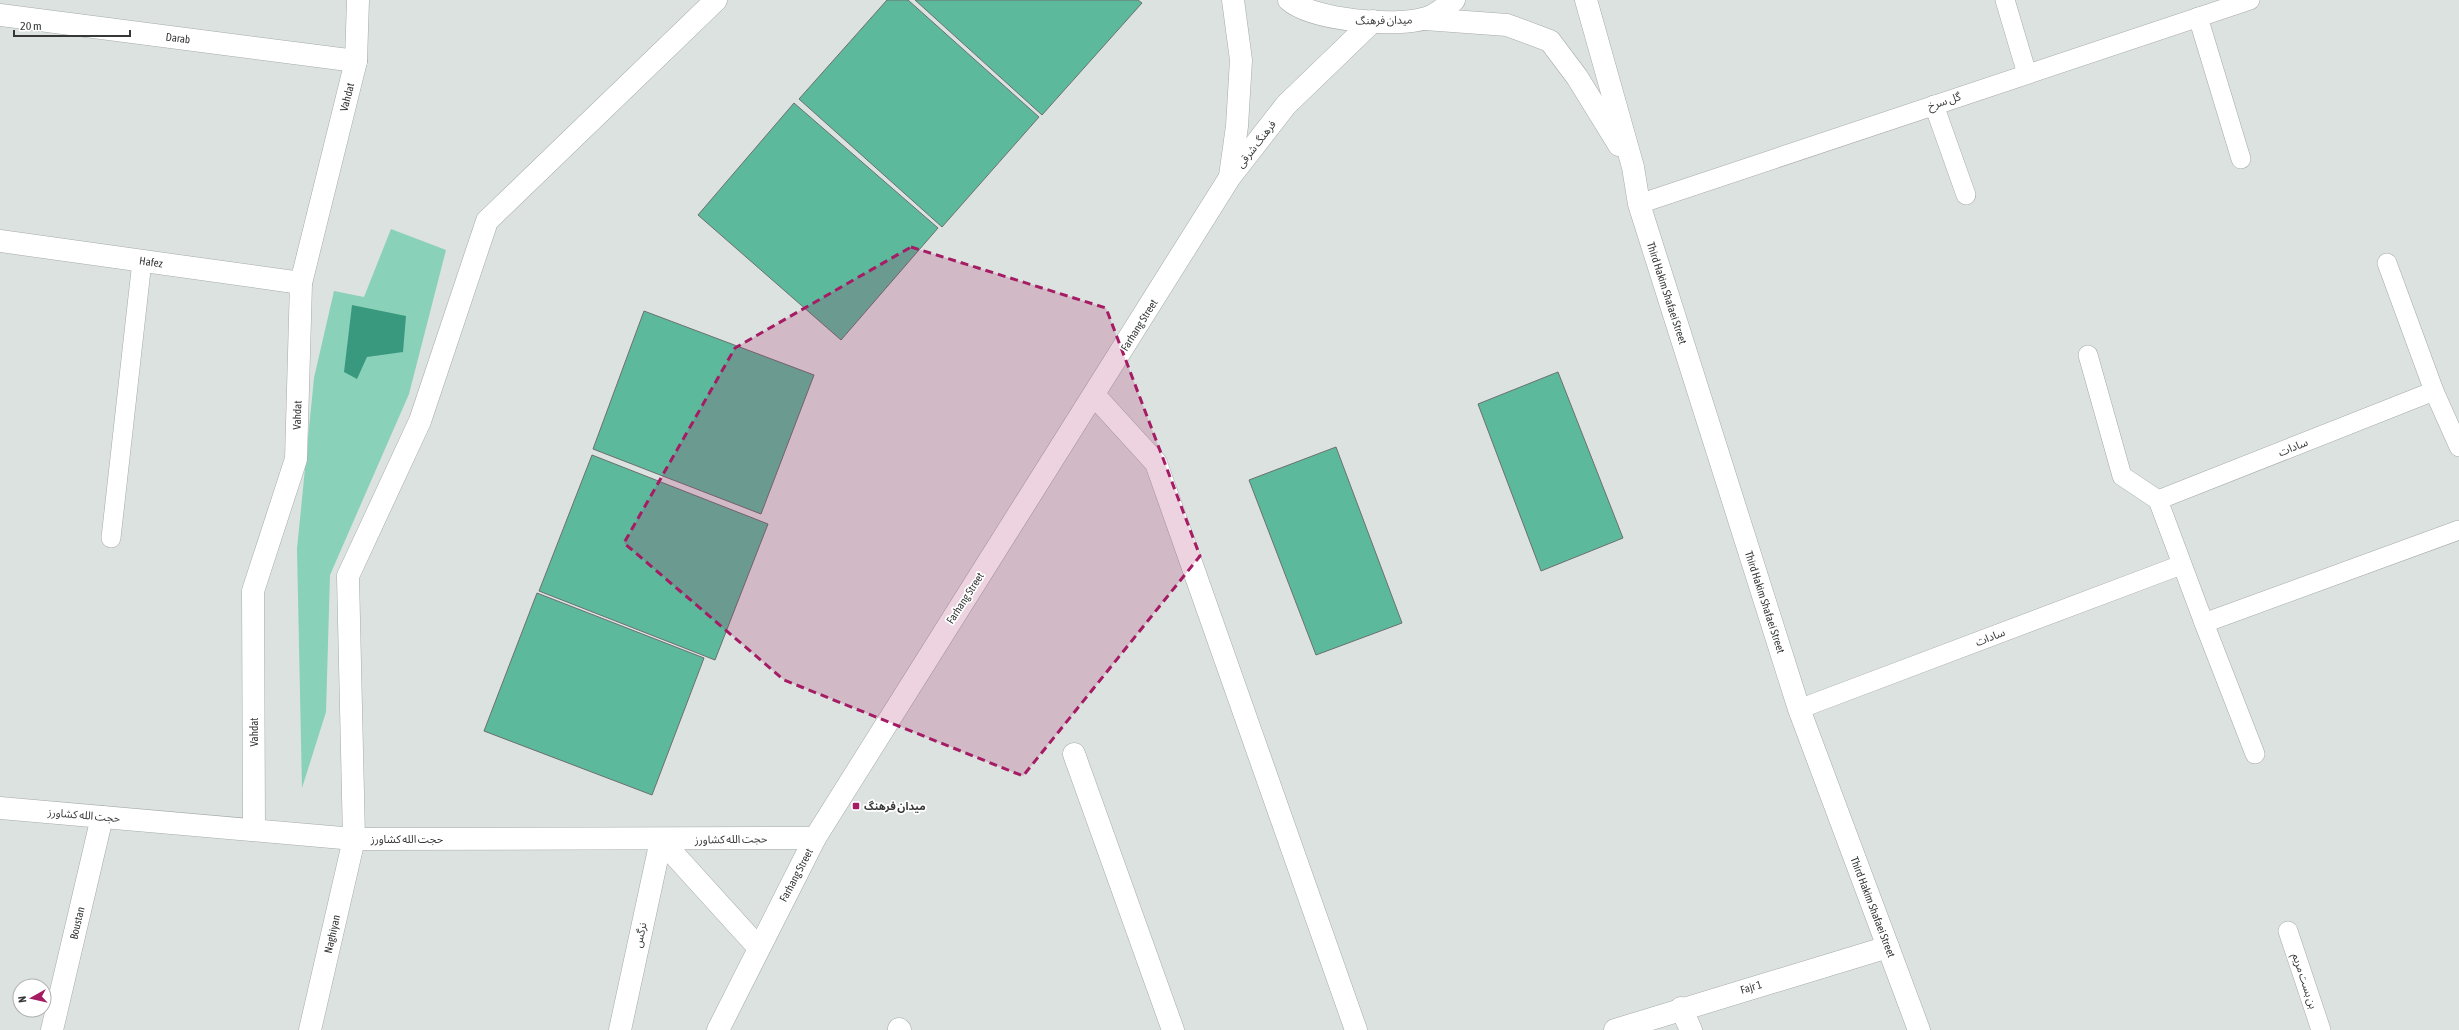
<svg xmlns="http://www.w3.org/2000/svg" width="2459" height="1030" font-family="'Asap Condensed','Noto Sans Arabic',sans-serif">
	<rect width="100%" height="100%" fill="#dce2df"/>
	<path fill="#8ad1b9" d="M391 229 446 250 409 394 330 575 326 712 302 788 297 549 314 378 334 291 364 297Z"/>
	<path fill="#39997e" d="M352 305 406 316 403 352 367 357 357 379 344 372Z"/>
	<g fill="#5cb99c" stroke="#6b706e">
		<path d="M887 0H908L1039 117 942 227 799 99Z"/>
		<path d="M915 0H1138L1142 3 1042 115Z"/>
		<path d="M794 103 938 228 841 340 698 215Z"/>
		<path d="M644 311 814 375 761 514 593 449Z"/>
		<path d="M1558 372 1623 538 1541 571 1478 404Z"/>
		<path d="M1336 447 1402 623 1316 655 1249 480Z"/>
		<path d="M592 455 768 524 715 660 539 591Z"/>
		<path d="M537 593 704 658 652 795 484 731Z"/>
	</g>
	<g fill="none" stroke-linecap="round" stroke-linejoin="round">
		<g stroke="#a5aba8" stroke-width="20">
			<g id="service">
				<path d="M2005 0 2027 74"/>
				<path d="M2198 17 2241 159"/>
				<path d="M1934 105 1966 195"/>
				<path d="M1639 204 2250 0"/>
				<path d="M2387 263 2434 391"/>
				<path d="M2088 355 2122 476 2158 500"/>
				<path d="M2459 447 2434 391 2158 500 2204 623 2459 530"/>
				<path d="M111 538 142 261"/>
				<path d="M2204 623 2255 754"/>
				<path d="M1799 709 2181 565"/>
				<path d="M2288 931 2321 1030"/>
			</g>
		</g>
		<g stroke="#a5aba8" stroke-width="23">
			<g id="minor">
				<path d="M0 15 356 61"/>
				<path d="M0 241 301 283"/>
				<path d="M1095 396 1156 463 1356 1030"/>
				<path d="M1074 754 1173 1030"/>
				<path d="M254 830 253 591 296 459 301 283 356 61 358 0"/>
				<path d="M1681 1008 1691 1030"/>
				<path d="M899 1029 900 1030"/>
				<path d="M52 1030 102 817"/>
				<path d="M310 1030 354 839 348 576 420 421 487 221 716 0"/>
				<path d="M620 1030 661 840"/>
				<path d="M1615 1030 1888 947"/>
			</g>
		</g>
		<g stroke="#a5aba8" stroke-width="23">
			<g id="tertiary">
				<path d="M1289 0C1312 20 1396 28 1426 18 1437 15 1445 7 1454 0"/>
				<path d="M1586 0 1633 167 1639 204 1799 709 1919 1030"/>
				<path d="M1425 19 1507 25 1550 41 1577 77 1619 145"/>
				<path d="M1230 176 1237 126 1241 60 1233 0"/>
				<path d="M0 808 354 839 815 838"/>
				<path d="M661 840 759 948"/>
				<path d="M718 1030 815 838 1230 177 1286 105 1373 21"/>
			</g>
		</g>
		<use href="#service" stroke="#fff" stroke-width="19"/>
		<use href="#minor" stroke="#fff" stroke-width="22"/>
		<use href="#tertiary" stroke="#fff" stroke-width="22"/>
	</g>
	<path fill="#a51c64" fill-opacity="0.2" stroke="#a51c64" stroke-width="3" stroke-dasharray="8 5" stroke-linejoin="round" d="M911 247 1106 308 1200 556 1023 776 784 680 624 543 735 348Z"/>
	<rect fill="#a51c64" stroke="#fff" stroke-width="1.5" x="852" y="802" width="8" height="8" rx="2"/>
	<g text-anchor="middle" dominant-baseline="central" stroke-width="3.5" stroke-linejoin="round" paint-order="stroke">
		<g font-size="11" fill="#363837" stroke="#fff">
			<text transform="translate(1384 20) rotate(-1)">میدان فرهنگ</text>
			<text transform="translate(178 38) rotate(7)">Darab</text>
			<text transform="translate(347 97) rotate(-76)">Vahdat</text>
			<text transform="translate(1944 101) rotate(-18)">گل سرخ</text>
			<text transform="translate(1256 144) rotate(-52)">فرهنگ شرقی</text>
			<text transform="translate(151 262) rotate(8)">Hafez</text>
			<text transform="translate(1667 293) rotate(72)">Third Hakim Shafaei Street</text>
			<text transform="translate(1139 325) rotate(-58)">Farhang Street</text>
			<text transform="translate(297 415) rotate(-88)">Vahdat</text>
			<text transform="translate(2293 447) rotate(-22)">سادات</text>
			<text transform="translate(965 598) rotate(-57)">Farhang Street</text>
			<text transform="translate(1765 602) rotate(72)">Third Hakim Shafaei Street</text>
			<text transform="translate(1990 637) rotate(-21)">سادات</text>
			<text transform="translate(254 732) rotate(-90)">Vahdat</text>
			<text transform="translate(84 815) rotate(5)">حجت الله کشاورز</text>
			<text x="407" y="839">حجت الله کشاورز</text>
			<text transform="translate(731 839) rotate(-1)">حجت الله کشاورز</text>
			<text transform="translate(796 875) rotate(-62)">Farhang Street</text>
			<text transform="translate(1873 907) rotate(69)">Third Hakim Shafaei Street</text>
			<text transform="translate(77 923) rotate(-77)">Boustan</text>
			<text transform="translate(332 934) rotate(-77)">Naghiyan</text>
			<text transform="translate(640 935) rotate(-78)">نرگس</text>
			<text transform="translate(2305 981) rotate(72)">بن بست مریم</text>
			<text transform="translate(1751 987) rotate(-17)">Fajr 1</text>
		</g>
		<g font-size="11" font-weight="bold" fill="#363837" stroke="#fff" text-anchor="start">
			<text x="864" y="806">میدان فرهنگ</text>
		</g>
	</g>
	<g transform="translate(32 998) rotate(262)"><circle r="19" fill="#ffffff" stroke="#afafaf"/>
	<path d="M0-3L7 15L0 10L-7 15Z" fill="#a51c64"/>
	<text y="-6" font-size="11" font-weight="bold" text-anchor="middle" fill="#363837">N</text>
	</g>
	<path d="M14 30v6h116v-6" fill="none" stroke="#363837" stroke-width="2"/>
	<text x="20" y="30" font-size="12" fill="#363837" stroke="#ffffff" stroke-width="3" paint-order="stroke">20 m</text>
</svg>
